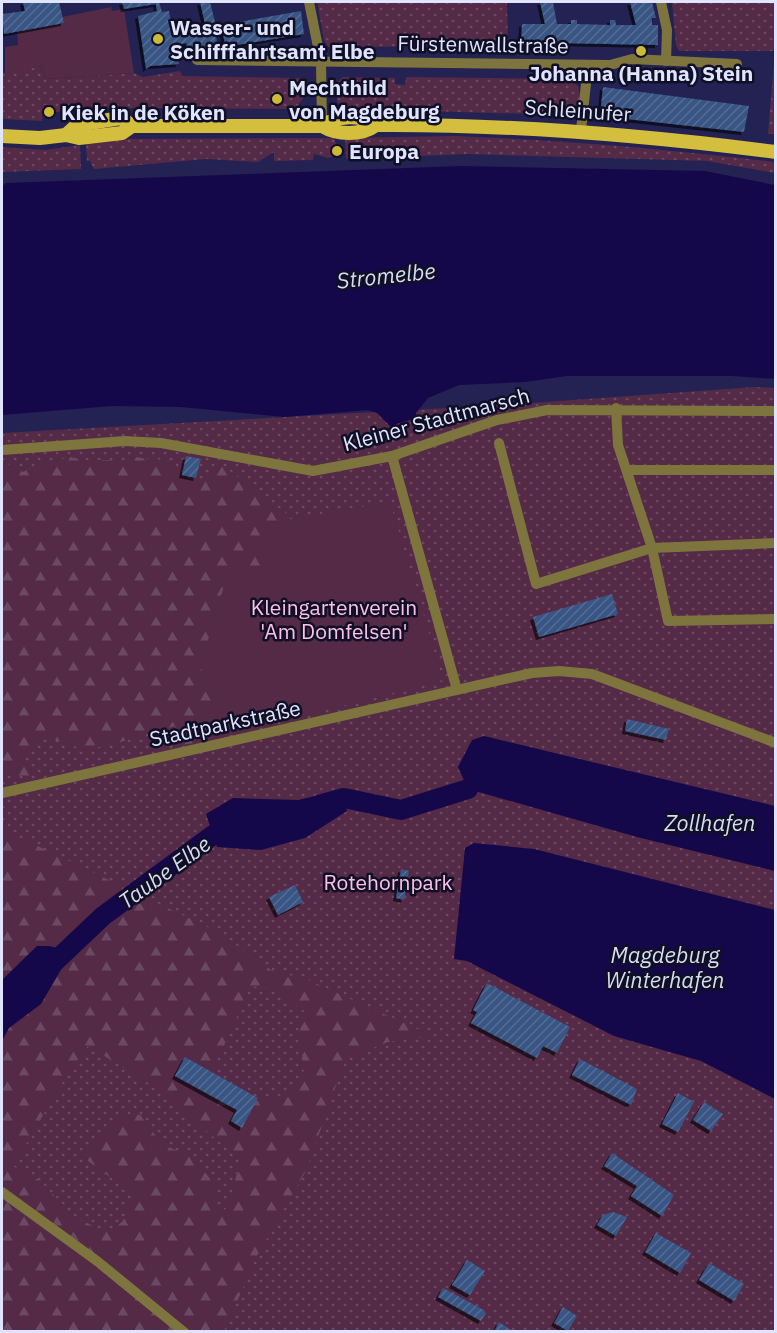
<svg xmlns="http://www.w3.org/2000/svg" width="777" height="1333" font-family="'IBM Plex Sans',sans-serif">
	<defs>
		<pattern id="grass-dots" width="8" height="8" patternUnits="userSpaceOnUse" patternTransform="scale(1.5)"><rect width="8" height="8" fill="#542a46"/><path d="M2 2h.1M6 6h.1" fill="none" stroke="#6c4962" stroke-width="1.8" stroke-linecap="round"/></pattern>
		<pattern id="forest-firs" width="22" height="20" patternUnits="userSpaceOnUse" patternTransform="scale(1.5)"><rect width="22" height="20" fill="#542a46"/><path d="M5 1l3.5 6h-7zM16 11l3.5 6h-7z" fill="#6c4962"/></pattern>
		<pattern id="building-hatch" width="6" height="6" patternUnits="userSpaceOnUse" patternTransform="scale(1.5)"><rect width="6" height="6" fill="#375484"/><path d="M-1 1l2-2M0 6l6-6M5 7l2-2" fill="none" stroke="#546c96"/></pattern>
		<filter id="shadow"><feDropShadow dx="-3" dy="3" stdDeviation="0" flood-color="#0009"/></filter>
	</defs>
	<rect width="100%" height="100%" fill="#232253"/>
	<g fill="url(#grass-dots)">
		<path d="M317 2H507L508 46 328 47 324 40Z"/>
		<path d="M672 2H775V134H768L775 51H679L676 46Z"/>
		<path d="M42 66 45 79 134 73 143 77 180 71 182 76 302 78 304 96 296 109 64 108 63 112H56L53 105H44L42 121 2 119V73Z"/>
		<path d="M343 77 395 78V84L405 85 406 77 572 79C584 89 581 107 568 115L352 109 344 108 337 102 336 83Z"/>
		<path d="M454 136C562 140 668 149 775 162V173L707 161 467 154 346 159 345 138Z"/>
		<path d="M334 138 340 155 328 158 314 154 313 160 274 161V152L258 162 206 159 94 169 90 161H87L86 143 113 139Z"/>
		<path d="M80 145 81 169 2 172V147L45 150Z"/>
		<path d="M755 387 775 388V1331L2 1332V433L517 404Z"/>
	</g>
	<g fill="url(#forest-firs)" fill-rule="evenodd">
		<path d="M70 457 82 460H130L134 457 174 461 180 481 199 482 218 462 291 517 268 523 265 568 213 685 207 741 181 745 175 726 107 746 82 749 47 737 37 743 18 762 30 763 31 776H2V466L11 464 23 472 41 464Z"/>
		<path d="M2 829 216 931 271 970 308 980 433 1036 388 1042 345 1059 307 1169 258 1254 224 1331H2ZM262 985 304 1010 298 1039 305 1069 287 1095 258 1098 242 1127 231 1121 237 1110 175 1076 185 1057 216 1075 217 1061 250 988ZM88 1046 158 1089 218 1141 241 1156 229 1206 224 1210 214 1208 218 1188 193 1158 162 1144 140 1115C108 1111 100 1135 84 1158L133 1194 123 1221 109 1233 76 1218 39 1180 13 1166 68 1073Z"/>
	</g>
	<g fill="#542a46">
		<path d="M111 7 112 11 124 9 134 73 45 79 42 66 5 73V47L18 45 17 31 63 24 62 17Z"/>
		<path d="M390 502 443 680 207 741 213 685 200 667 229 569 265 568 268 523Z"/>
	</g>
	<g fill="#15084a">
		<path d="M461 166 705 171 775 185V379L732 376H567L525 382 459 385 428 398 416 413V418L390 426 377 413 368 410 284 417 181 407 112 406 2 415V186L6 183Z"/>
		<path d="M484 736 775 806V871L637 837 468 789 458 767 472 740Z"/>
		<path d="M333 792 344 798 347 811 305 838 261 850 217 847 206 814 233 798 298 800Z"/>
		<path d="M474 843 534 849 775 910V1099L701 1061 614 1036 467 961 454 959 465 848Z"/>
		<path d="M37 946H49L61 949 66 961 41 1004 9 1028 2 1041V980Z"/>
	</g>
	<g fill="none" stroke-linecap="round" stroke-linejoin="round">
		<g stroke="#15084a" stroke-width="20">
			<path d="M319 805 344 798 401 810 468 789"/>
			<path d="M45 971 103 916 213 835 239 828"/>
		</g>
	</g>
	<g fill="url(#building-hatch)" filter="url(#shadow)">
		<path d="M23 2H59L64 23 4 34 2 14 25 11Z"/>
		<path d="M122 2H159L162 12 169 11 173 33 186 31V27L206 28 200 2H210L216 26 217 47H186L187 43 175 45 179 64 150 66 146 69 138 16 157 11 156 4 124 9Z"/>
		<path d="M540 2H553L557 24H571V20H577V24L610 25V20H615L616 25H636L630 2H652L656 18H652V25H658V45L557 43V46H521L522 24H545Z"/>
		<path d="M301 11 304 34 225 47 222 25Z"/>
		<path d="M603 87 749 106 744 132 600 116Z"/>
		<path d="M186 456 201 459 196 478 182 475Z"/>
		<path d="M612 594 618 614 539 637 533 617Z"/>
		<path d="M627 719 669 729 666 740 625 731Z"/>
		<path d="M401 869 409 871 404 900 396 898Z"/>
		<path d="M295 885 303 902 278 915 269 897Z"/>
		<path d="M487 983 570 1027 557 1053 543 1046 537 1058 471 1023 477 1012 473 1010Z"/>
		<path d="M185 1057 258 1098 242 1128 231 1121 237 1110 175 1076Z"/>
		<path d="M580 1059 637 1089 631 1105 572 1075Z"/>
		<path d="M678 1093 694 1102 678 1132 662 1124Z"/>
		<path d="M704 1102 723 1114 711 1131 693 1120Z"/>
		<path d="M612 1153 674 1195 662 1216 631 1196 637 1186 604 1166Z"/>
		<path d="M613 1212 627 1217 616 1236 597 1225 603 1215Z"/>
		<path d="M656 1233 691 1253 680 1273 645 1252Z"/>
		<path d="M467 1260 485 1271 470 1295 452 1285Z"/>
		<path d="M709 1263 744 1284 734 1301 699 1280Z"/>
		<path d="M443 1288 482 1309 486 1313 481 1321 438 1297Z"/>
		<path d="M563 1307 577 1316 568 1331 554 1323Z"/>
		<path d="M499 1322 514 1332H494Z"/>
	</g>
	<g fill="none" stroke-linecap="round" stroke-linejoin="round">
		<g stroke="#7d753d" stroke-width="10">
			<path d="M309 2 321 62 322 126"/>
			<path d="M661 2 667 30 666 61"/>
			<path d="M197 60 610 65 632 59 737 64"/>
			<path d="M581 130 588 65"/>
			<path d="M616 408 618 445 652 548 668 621 776 619"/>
			<path d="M499 443 536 584 652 548 776 543"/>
			<path d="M2 450 125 441 161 443 313 471 392 456 497 420 547 410 776 411"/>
			<path d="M392 456 457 690"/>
			<path d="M627 470H776"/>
			<path d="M2 793 532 673 559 671 592 674 776 743"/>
			<path d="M2 1192 97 1261 184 1332"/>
		</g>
		<g stroke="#d3bf3d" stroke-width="14">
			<path d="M322 126C337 116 361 113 376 125"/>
			<path d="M66 135 77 125 121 118 132 126H322C337 135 361 136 376 125 511 124 642 135 776 152"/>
			<path d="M2 136 40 138 66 135 79 138 122 133 132 126"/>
		</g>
	</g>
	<g fill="#ccb938" stroke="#0f0f25" stroke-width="2">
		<circle cx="158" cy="39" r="6"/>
		<circle cx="641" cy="51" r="6"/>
		<circle cx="277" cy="99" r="6"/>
		<circle cx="49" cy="112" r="6"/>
		<circle cx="337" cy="151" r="6"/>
	</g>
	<g text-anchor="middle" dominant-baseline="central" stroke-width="5" stroke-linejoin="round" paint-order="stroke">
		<g font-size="21" font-weight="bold" fill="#e1e4fe" stroke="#0f0f25" text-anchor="start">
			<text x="170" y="27">Wasser- und<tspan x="170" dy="24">Schifffahrtsamt Elbe</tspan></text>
			<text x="641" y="73" text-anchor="middle">Johanna (Hanna) Stein</text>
			<text x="289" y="87">Mechthild<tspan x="289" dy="24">von Magdeburg</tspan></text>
			<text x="61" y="112">Kiek in de Köken</text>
			<text x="349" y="151">Europa</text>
		</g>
		<g font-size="21" fill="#e1e4fe" stroke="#0f0f25">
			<text transform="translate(483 44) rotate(1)">Fürstenwallstraße</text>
			<text transform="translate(578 110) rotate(4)">Schleinufer</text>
			<text transform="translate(436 419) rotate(-15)">Kleiner Stadtmarsch</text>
			<text transform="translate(225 723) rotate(-12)">Stadtparkstraße</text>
		</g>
		<g font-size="21" fill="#fcc0e6" stroke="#0f0f25">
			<text x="334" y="607">Kleingartenverein<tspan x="334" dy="24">'Am Domfelsen'</tspan></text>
			<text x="388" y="882">Rotehornpark</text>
		</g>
		<g font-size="22" font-style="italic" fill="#d9dbf0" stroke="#0f0f25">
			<text transform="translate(386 275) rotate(-6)">Stromelbe</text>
			<text x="710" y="822">Zollhafen</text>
			<text transform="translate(164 872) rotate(-36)">Taube Elbe</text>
			<text x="665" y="954">Magdeburg<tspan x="665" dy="25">Winterhafen</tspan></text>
		</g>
	</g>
	<rect width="777" height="1333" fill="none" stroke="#e1e4fe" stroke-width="6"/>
</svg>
